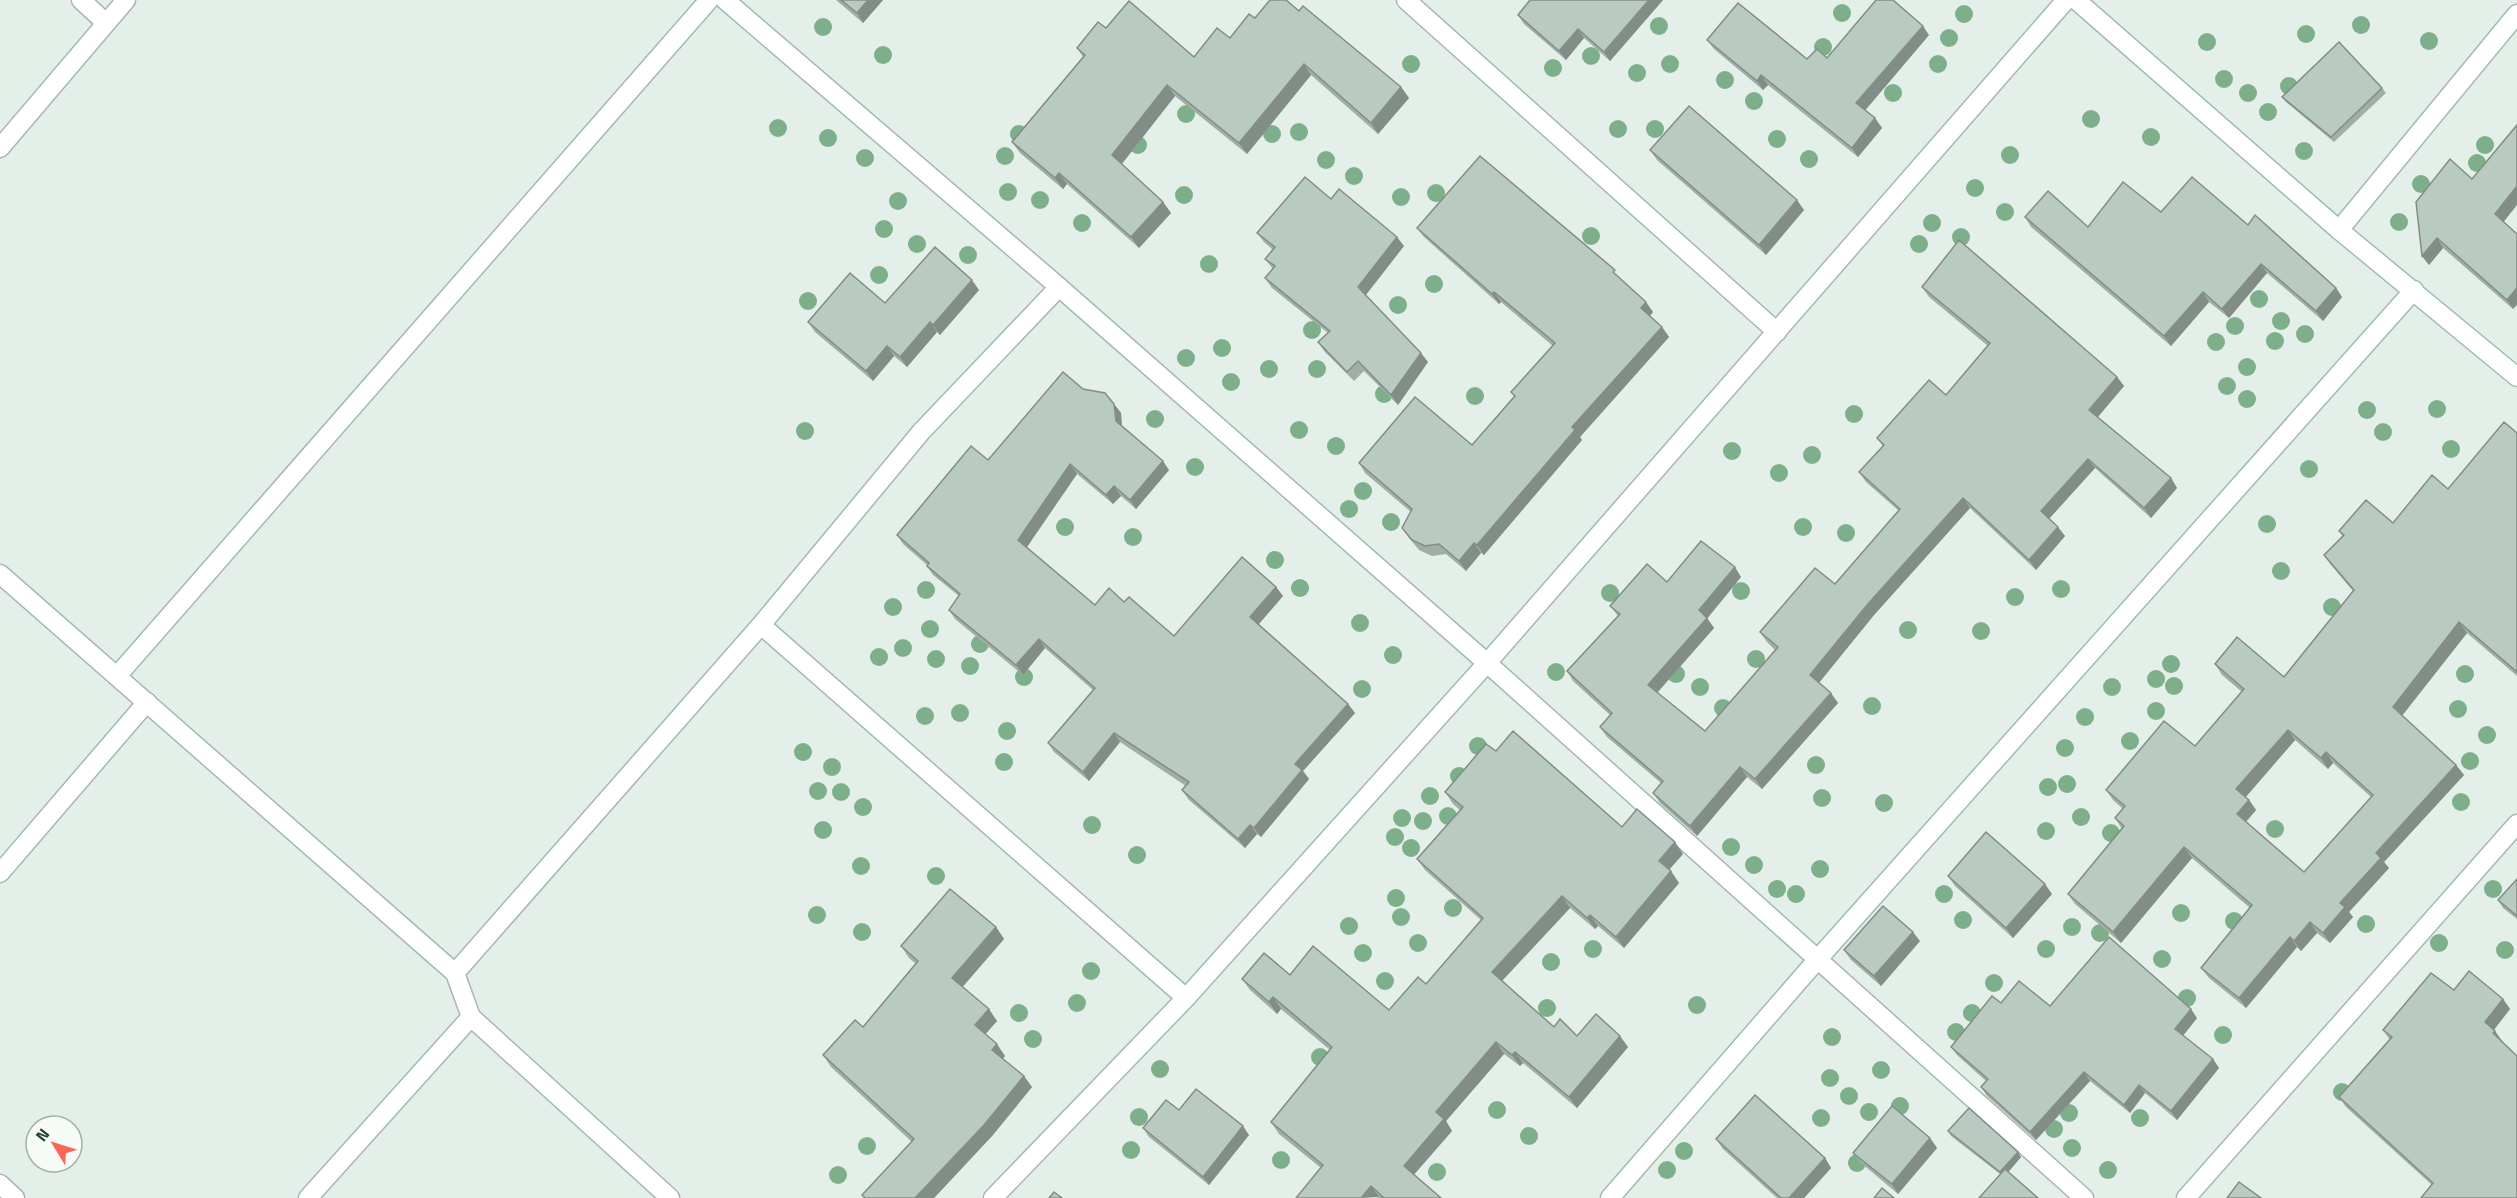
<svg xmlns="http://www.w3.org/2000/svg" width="2517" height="1198" font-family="'Titillium Web',sans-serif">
	<rect width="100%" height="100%" fill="#e4efe9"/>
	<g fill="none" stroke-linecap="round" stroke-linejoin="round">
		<g stroke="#a6b8af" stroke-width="21">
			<g id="street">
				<path d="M81 0 106 23"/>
				<path d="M725 0 1059 287 1487 663 2084 1198"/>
				<path d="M1406 0 1777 332"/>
				<path d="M0 148 126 0"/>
				<path d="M2339 230 2517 14"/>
				<path d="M0 574 455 973 471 1017 670 1198"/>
				<path d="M761 625 1186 998"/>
				<path d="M117 676 709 0"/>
				<path d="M0 873 147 702"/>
				<path d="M455 973 761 625 921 432 1059 287"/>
				<path d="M0 1184 15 1198"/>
				<path d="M308 1198 471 1017"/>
				<path d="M993 1198 1186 998 1487 663 2066 0"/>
				<path d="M2186 1198 2517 824"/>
			</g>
		</g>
		<g stroke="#a2bbaf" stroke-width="21">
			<g id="secondary">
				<path d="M2076 0 2339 230 2517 377"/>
				<path d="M1610 1198 1817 960 2414 290"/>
			</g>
		</g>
		<use href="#street" stroke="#fff" stroke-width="18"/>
		<use href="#secondary" stroke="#fff" stroke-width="18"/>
	</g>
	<g fill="#7db08a">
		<circle cx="1842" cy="13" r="9"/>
		<circle cx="1964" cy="14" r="9"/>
		<circle cx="2361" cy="25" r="9"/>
		<circle cx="1659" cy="26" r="9"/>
		<circle cx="823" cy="27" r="9"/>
		<circle cx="2306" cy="34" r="9"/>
		<circle cx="1949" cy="38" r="9"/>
		<circle cx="2429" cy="41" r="9"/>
		<circle cx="2207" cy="42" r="9"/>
		<circle cx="1823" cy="47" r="9"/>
		<circle cx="883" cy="55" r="9"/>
		<circle cx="1591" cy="56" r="9"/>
		<circle cx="1411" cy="64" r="9"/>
		<circle cx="1670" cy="64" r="9"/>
		<circle cx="1938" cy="64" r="9"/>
		<circle cx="1553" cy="68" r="9"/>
		<circle cx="1637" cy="73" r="9"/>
		<circle cx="2224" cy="79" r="9"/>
		<circle cx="1725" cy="80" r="9"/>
		<circle cx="2289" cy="86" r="9"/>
		<circle cx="1893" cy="93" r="9"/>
		<circle cx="2248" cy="93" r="9"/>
		<circle cx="1754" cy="101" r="9"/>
		<circle cx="2268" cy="112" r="9"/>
		<circle cx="1186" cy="114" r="9"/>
		<circle cx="2091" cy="119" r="9"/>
		<circle cx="778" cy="128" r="9"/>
		<circle cx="1618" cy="129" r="9"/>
		<circle cx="1655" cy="129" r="9"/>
		<circle cx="1299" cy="132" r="9"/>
		<circle cx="1019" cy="134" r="9"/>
		<circle cx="1272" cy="134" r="9"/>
		<circle cx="2151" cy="137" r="9"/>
		<circle cx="828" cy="138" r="9"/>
		<circle cx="1777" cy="139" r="9"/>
		<circle cx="1138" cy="145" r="9"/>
		<circle cx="2485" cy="145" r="9"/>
		<circle cx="2304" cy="151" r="9"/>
		<circle cx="2010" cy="155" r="9"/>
		<circle cx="1005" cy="156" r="9"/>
		<circle cx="865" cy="158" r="9"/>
		<circle cx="1809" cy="159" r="9"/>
		<circle cx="1326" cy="160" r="9"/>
		<circle cx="2477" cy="163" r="9"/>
		<circle cx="1354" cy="176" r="9"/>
		<circle cx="2421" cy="184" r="9"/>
		<circle cx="1975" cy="188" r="9"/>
		<circle cx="1008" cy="192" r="9"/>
		<circle cx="1436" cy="193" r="9"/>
		<circle cx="1184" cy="195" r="9"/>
		<circle cx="1401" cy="197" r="9"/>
		<circle cx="1040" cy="200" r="9"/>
		<circle cx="898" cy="201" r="9"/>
		<circle cx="2005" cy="212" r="9"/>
		<circle cx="2399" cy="222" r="9"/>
		<circle cx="1082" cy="223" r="9"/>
		<circle cx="1932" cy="223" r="9"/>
		<circle cx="884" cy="229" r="9"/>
		<circle cx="1591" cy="236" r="9"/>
		<circle cx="1961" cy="237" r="9"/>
		<circle cx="917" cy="244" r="9"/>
		<circle cx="1919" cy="244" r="9"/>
		<circle cx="968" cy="255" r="9"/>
		<circle cx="1209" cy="264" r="9"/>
		<circle cx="879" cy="275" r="9"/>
		<circle cx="1434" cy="284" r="9"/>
		<circle cx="2259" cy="299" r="9"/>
		<circle cx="808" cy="301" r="9"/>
		<circle cx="1398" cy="305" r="9"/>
		<circle cx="2281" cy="321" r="9"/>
		<circle cx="2235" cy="326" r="9"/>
		<circle cx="1312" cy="330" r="9"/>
		<circle cx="2305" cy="334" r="9"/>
		<circle cx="2275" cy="341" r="9"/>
		<circle cx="2216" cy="342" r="9"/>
		<circle cx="1222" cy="348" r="9"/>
		<circle cx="1186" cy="358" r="9"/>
		<circle cx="2247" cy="367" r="9"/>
		<circle cx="1269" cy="369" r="9"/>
		<circle cx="1317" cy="369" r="9"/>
		<circle cx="1231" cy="382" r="9"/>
		<circle cx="2227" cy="386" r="9"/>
		<circle cx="1384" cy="394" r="9"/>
		<circle cx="1475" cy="396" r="9"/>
		<circle cx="2247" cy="399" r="9"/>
		<circle cx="2437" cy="409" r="9"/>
		<circle cx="2367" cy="410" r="9"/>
		<circle cx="1854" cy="414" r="9"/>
		<circle cx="1155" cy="419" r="9"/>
		<circle cx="1299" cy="430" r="9"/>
		<circle cx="805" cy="431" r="9"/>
		<circle cx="2383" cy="432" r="9"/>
		<circle cx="1336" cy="446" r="9"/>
		<circle cx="2451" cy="449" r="9"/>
		<circle cx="1732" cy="451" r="9"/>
		<circle cx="1812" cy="455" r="9"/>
		<circle cx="1195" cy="467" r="9"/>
		<circle cx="2309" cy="469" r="9"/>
		<circle cx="1779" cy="473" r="9"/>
		<circle cx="1363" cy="491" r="9"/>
		<circle cx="1349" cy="509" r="9"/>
		<circle cx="1391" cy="522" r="9"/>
		<circle cx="2267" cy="524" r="9"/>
		<circle cx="1065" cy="527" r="9"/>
		<circle cx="1803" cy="527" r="9"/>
		<circle cx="1846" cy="533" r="9"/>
		<circle cx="1133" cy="537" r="9"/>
		<circle cx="1275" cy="560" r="9"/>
		<circle cx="2281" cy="571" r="9"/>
		<circle cx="1300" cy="588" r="9"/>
		<circle cx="2061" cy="589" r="9"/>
		<circle cx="926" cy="590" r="9"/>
		<circle cx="1741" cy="591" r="9"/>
		<circle cx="1610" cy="593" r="9"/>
		<circle cx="2015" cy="597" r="9"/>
		<circle cx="893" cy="607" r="9"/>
		<circle cx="2332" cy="607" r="9"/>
		<circle cx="1360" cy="623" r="9"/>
		<circle cx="930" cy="629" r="9"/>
		<circle cx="1908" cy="630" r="9"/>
		<circle cx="1981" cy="631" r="9"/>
		<circle cx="980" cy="644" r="9"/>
		<circle cx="903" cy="648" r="9"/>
		<circle cx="1393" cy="655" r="9"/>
		<circle cx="879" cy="657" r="9"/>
		<circle cx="936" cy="659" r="9"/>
		<circle cx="1756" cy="659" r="9"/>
		<circle cx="2171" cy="664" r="9"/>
		<circle cx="970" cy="666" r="9"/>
		<circle cx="1556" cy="672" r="9"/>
		<circle cx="1676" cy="674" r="9"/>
		<circle cx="2465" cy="674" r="9"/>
		<circle cx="1024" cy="677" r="9"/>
		<circle cx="2156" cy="679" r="9"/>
		<circle cx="2174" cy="686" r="9"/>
		<circle cx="1700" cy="687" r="9"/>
		<circle cx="2112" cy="687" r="9"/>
		<circle cx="1362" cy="689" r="9"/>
		<circle cx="1872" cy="706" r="9"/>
		<circle cx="1723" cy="708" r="9"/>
		<circle cx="2458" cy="709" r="9"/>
		<circle cx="2156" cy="711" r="9"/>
		<circle cx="960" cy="713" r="9"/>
		<circle cx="925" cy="716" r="9"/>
		<circle cx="2085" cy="717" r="9"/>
		<circle cx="1007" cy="731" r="9"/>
		<circle cx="2487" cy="735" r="9"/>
		<circle cx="2130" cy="741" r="9"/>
		<circle cx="1478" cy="746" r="9"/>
		<circle cx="2065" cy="748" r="9"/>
		<circle cx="803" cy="752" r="9"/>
		<circle cx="2470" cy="761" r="9"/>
		<circle cx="1004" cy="762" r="9"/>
		<circle cx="1816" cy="765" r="9"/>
		<circle cx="832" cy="767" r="9"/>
		<circle cx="1459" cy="776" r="9"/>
		<circle cx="2067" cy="784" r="9"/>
		<circle cx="2048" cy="787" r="9"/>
		<circle cx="818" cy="791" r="9"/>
		<circle cx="841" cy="792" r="9"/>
		<circle cx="1430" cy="796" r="9"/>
		<circle cx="1822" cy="798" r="9"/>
		<circle cx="2461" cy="802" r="9"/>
		<circle cx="1884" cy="803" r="9"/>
		<circle cx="863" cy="807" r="9"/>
		<circle cx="1448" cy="816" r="9"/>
		<circle cx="2081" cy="817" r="9"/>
		<circle cx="1402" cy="818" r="9"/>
		<circle cx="1423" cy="821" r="9"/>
		<circle cx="1092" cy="825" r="9"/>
		<circle cx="2275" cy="829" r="9"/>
		<circle cx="823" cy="830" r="9"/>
		<circle cx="2046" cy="831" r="9"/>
		<circle cx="2111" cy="833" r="9"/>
		<circle cx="1395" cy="837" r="9"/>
		<circle cx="1731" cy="847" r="9"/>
		<circle cx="1411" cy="848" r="9"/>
		<circle cx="1137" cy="855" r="9"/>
		<circle cx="1754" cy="865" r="9"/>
		<circle cx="861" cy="866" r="9"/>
		<circle cx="1820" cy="869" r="9"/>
		<circle cx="936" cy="876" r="9"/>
		<circle cx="1777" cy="889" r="9"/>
		<circle cx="2493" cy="889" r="9"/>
		<circle cx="1796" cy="894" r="9"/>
		<circle cx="1944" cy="894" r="9"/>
		<circle cx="1396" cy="898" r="9"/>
		<circle cx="1453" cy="908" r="9"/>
		<circle cx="2181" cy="913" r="9"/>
		<circle cx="817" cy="915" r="9"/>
		<circle cx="1401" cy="917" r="9"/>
		<circle cx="1963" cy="920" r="9"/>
		<circle cx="2234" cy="921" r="9"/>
		<circle cx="2366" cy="924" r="9"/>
		<circle cx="1349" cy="926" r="9"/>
		<circle cx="2072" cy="927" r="9"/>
		<circle cx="862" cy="932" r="9"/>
		<circle cx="2100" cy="933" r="9"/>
		<circle cx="1418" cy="943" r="9"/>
		<circle cx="2439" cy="943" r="9"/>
		<circle cx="1593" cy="949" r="9"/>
		<circle cx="2046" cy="949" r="9"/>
		<circle cx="2505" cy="950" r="9"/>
		<circle cx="1363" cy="953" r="9"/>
		<circle cx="2162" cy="959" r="9"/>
		<circle cx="1551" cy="962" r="9"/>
		<circle cx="1091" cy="971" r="9"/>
		<circle cx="1385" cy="981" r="9"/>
		<circle cx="1994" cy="983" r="9"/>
		<circle cx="2187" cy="998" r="9"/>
		<circle cx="1077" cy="1003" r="9"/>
		<circle cx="1697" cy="1005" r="9"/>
		<circle cx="1547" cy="1008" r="9"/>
		<circle cx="1019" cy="1013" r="9"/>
		<circle cx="1972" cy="1013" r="9"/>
		<circle cx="1956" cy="1032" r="9"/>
		<circle cx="2223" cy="1035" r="9"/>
		<circle cx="1832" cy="1037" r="9"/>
		<circle cx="1033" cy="1039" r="9"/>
		<circle cx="1320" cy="1057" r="9"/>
		<circle cx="1160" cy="1069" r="9"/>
		<circle cx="1881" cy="1070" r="9"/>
		<circle cx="1830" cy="1078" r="9"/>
		<circle cx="2342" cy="1092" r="9"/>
		<circle cx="1849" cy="1096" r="9"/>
		<circle cx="1900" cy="1106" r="9"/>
		<circle cx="1497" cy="1110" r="9"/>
		<circle cx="1869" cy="1112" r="9"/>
		<circle cx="2069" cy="1113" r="9"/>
		<circle cx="1139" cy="1117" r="9"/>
		<circle cx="1821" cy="1118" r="9"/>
		<circle cx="2140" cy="1118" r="9"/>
		<circle cx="2054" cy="1129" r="9"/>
		<circle cx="1529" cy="1136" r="9"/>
		<circle cx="867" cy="1146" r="9"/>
		<circle cx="2072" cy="1148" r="9"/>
		<circle cx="1131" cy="1150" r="9"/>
		<circle cx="1684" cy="1151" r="9"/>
		<circle cx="1281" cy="1160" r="9"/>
		<circle cx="1857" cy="1163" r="9"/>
		<circle cx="1667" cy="1170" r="9"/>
		<circle cx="2108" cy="1170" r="9"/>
		<circle cx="1437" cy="1172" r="9"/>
		<circle cx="838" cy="1175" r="9"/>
	</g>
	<g fill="#9faea6" fill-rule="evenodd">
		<path d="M836 0H883L863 23Z"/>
		<path d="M1663 0 1610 61 1584 38 1566 60 1524 24 1518 15Z"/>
		<path d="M1299 11 1401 87 1409 98 1378 134 1311 75 1247 154 1175 96 1122 164 1163 202 1171 213 1139 248 1067 184 1063 189 1020 153 1012 142 1083 57 1077 48 1106 28 1194 57 1230 38 1255 18Z"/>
		<path d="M1929 35 1865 110 1875 118 1882 128 1858 157 1768 85 1763 90 1714 49 1707 40 1807 59 1827 58Z"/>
		<path d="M2382 88 2386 93 2334 142 2286 102 2282 97Z"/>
		<path d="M1650 150 1804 210 1766 255 1657 160Z"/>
		<path d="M2472 179 2503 222 2513 309 2443 248 2429 265 2422 256Z"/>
		<path d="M1331 199 1404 246 1366 295 1428 362 1398 405 1364 371 1354 381 1325 352 1318 342 1328 333 1272 288 1265 278 1273 269 1265 259 1273 250 1264 242 1257 233Z"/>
		<path d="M2161 212 2248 225 2336 288 2342 297 2323 321 2267 273 2229 318 2209 302 2171 346 2031 227 2025 217 2088 227Z"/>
		<path d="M1417 228 1622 280 1653 312 1650 316 1662 327 1669 337 1580 437 1582 440 1484 555 1481 553 1466 571 1446 554 1432 556 1419 550 1409 538 1402 528 1411 512 1365 473 1359 463 1472 445 1514 396 1511 392 1553 346 1501 302 1499 304 1424 237Z"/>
		<path d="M1922 287 2117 377 2124 386 2098 417 2171 478 2177 488 2151 518 2095 468 2049 519 2065 536 2036 570 1970 508 1874 615 1819 683 1838 703 1762 789 1747 777 1697 836 1660 803 1653 793 1661 783 1607 737 1600 727 1610 715 1573 681 1567 671 1618 616 1610 606 1667 582 1741 577 1707 618 1714 628 1657 693 1705 731 1775 650 1767 642 1760 632 1835 584 1899 511 1866 482 1859 472 1883 446 1877 438 1946 395 1988 346 1929 297Z"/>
		<path d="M979 290 940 335 937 332 907 367 894 356 873 381 815 332 808 322 885 303Z"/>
		<path d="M1083 389 1114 404 1121 413 1122 426 1169 470 1136 509 1121 496 1113 504 1077 474 1026 547 1095 605 1124 602 1174 636 1276 587 1283 596 1259 624 1348 704 1355 713 1303 771 1309 779 1261 837 1257 834 1245 848 1189 800 1182 790 1186 786 1120 742 1089 781 1054 752 1048 743 1093 690 1045 648 1023 675 955 619 949 610 959 596 933 575 927 566V565L903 544 897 535 988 460Z"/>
		<path d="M2517 433V676L2467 633 2402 716 2456 765 2464 775 2384 862 2389 868 2349 912 2353 917 2330 943 2317 933 2301 951 2297 947 2246 1008 2209 978 2201 968 2250 908 2192 858 2121 943 2075 904 2068 894 2122 829 2115 818 2123 809 2113 800 2106 790 2195 746 2242 692 2222 675 2215 664 2284 677 2353 591 2331 565 2324 555 2343 537 2339 531 2393 523 2448 489ZM2295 740 2328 769 2333 763 2371 797 2304 872 2246 822 2256 810 2249 800 2246 797Z"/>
		<path d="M1496 751 1622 827 1683 854 1669 870 1679 883 1624 948 1598 926 1595 929 1570 908 1502 981 1554 1027 1577 1036 1628 1047 1577 1108 1523 1063 1520 1066 1504 1054 1446 1121 1452 1131 1414 1174 1441 1198H1379L1321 1168 1279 1134 1271 1122 1330 1050 1281 1009 1277 1014 1250 990 1242 979 1290 975 1389 1010 1426 984 1481 920 1425 870 1417 859 1460 810 1453 804 1445 792Z"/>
		<path d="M1948 876 2052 894 2013 938 1955 886Z"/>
		<path d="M2517 879V919L2503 908 2498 900Z"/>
		<path d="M996 927 1004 939 962 987 997 1021 985 1034 1005 1056 1003 1058 1032 1087 992 1136 934 1198H864L862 1195 912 1142 831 1067 823 1055 863 1027 916 964 909 958 901 946Z"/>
		<path d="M1920 941 1881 986 1851 960 1844 950Z"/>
		<path d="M2454 990 2503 999 2510 1009 2494 1030 2502 1041V1042L2517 1056 2432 1185 2346 1107 2339 1097 2390 1040 2383 1030Z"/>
		<path d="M2001 1003 2050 1006 2197 1018 2183 1036 2213 1059 2219 1068 2177 1120 2145 1093 2130 1113 2090 1081 2036 1140 1987 1096 1981 1087 1986 1081 1957 1055 1951 1047Z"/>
		<path d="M1179 1110 1249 1135 1209 1185 1149 1137 1143 1128Z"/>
		<path d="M1948 1131 2018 1152 2021 1157 2008 1172 2000 1174 1951 1136Z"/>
		<path d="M1930 1138 1937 1148 1898 1194 1860 1162 1853 1153Z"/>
		<path d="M1716 1139 1825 1158 1831 1168 1804 1198H1777L1723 1149Z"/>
	</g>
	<g fill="#828d87">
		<path d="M868 0H883L863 23 857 13Z"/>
		<path d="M1649 0H1663L1610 61 1604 52Z"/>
		<path d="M1923 26 1929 35 1863 113 1856 103Z"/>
		<path d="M1578 29 1584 38 1566 60 1559 51Z"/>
		<path d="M1304 64 1311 75 1247 154 1239 143Z"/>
		<path d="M1761 75 1768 85 1763 90 1757 81Z"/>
		<path d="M1167 85 1175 96 1120 166 1112 155Z"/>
		<path d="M1401 87 1409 98 1378 134 1371 123Z"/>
		<path d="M1875 118 1882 128 1858 157 1852 148Z"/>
		<path d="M1059 173 1067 184 1063 189 1055 178Z"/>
		<path d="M2517 186V205L2502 224 2495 214Z"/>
		<path d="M1797 200 1804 210 1766 255 1759 245Z"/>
		<path d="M1163 202 1171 213 1139 248 1131 237Z"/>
		<path d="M1397 237 1404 246 1364 297 1358 287Z"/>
		<path d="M2437 238 2443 248 2429 265 2422 256Z"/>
		<path d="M2261 264 2267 273 2229 318 2222 309Z"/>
		<path d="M972 280 979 290 940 335 933 325Z"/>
		<path d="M2336 288 2342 297 2323 321 2316 311Z"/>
		<path d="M2517 288V305L2513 309 2507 300Z"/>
		<path d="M1494 292 1501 302 1499 304 1492 294Z"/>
		<path d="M2203 292 2209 302 2171 346 2164 336Z"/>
		<path d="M1646 302 1653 312 1648 318 1641 308Z"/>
		<path d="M930 322 937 332 907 367 900 357Z"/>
		<path d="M1662 327 1669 337 1580 437 1582 440 1484 555 1477 545 1572 427Z"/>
		<path d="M887 346 894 356 873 381 866 371Z"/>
		<path d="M1421 353 1428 362 1398 405 1391 395Z"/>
		<path d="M2117 377 2124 386 2096 419 2089 410Z"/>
		<path d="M1114 404 1121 413 1122 430 1116 421Z"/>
		<path d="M2088 459 2095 468 2047 521 2041 511Z"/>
		<path d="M1163 461 1169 470 1136 509 1130 500Z"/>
		<path d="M1070 464 1077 474 1025 550 1018 540Z"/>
		<path d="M2171 478 2177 488 2151 518 2144 508Z"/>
		<path d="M1114 486 1121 496 1113 504 1106 495Z"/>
		<path d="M1963 498 1970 508 1874 615 1817 685 1810 675 1867 605Z"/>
		<path d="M2058 527 2065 536 2036 570 2029 560Z"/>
		<path d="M1474 543 1481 553 1466 571 1459 561Z"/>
		<path d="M1735 567 1741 577 1706 620 1699 610Z"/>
		<path d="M1276 587 1283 596 1257 626 1250 617Z"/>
		<path d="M1707 618 1714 628 1655 695 1648 685Z"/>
		<path d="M2459 622 2467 633 2400 718 2393 707Z"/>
		<path d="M1039 639 1045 648 1023 675 1016 665Z"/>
		<path d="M1831 693 1838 703 1762 789 1755 779Z"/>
		<path d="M1348 704 1355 713 1303 771 1309 779 1261 837 1254 828 1295 764Z"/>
		<path d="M2288 730 2295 740 2243 800 2236 789Z"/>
		<path d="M1114 733 1120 742 1089 781 1083 772Z"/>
		<path d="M2326 752 2333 763 2328 769 2321 758Z"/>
		<path d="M2456 765 2464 775 2384 862 2389 868 2349 912 2353 917 2330 943 2323 933 2340 903 2376 853Z"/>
		<path d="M1740 767 1747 777 1697 836 1690 826Z"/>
		<path d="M2249 800 2256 810 2244 824 2237 814Z"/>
		<path d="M1250 825 1257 834 1245 848 1238 839Z"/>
		<path d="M1675 842 1683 854 1667 872 1659 861Z"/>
		<path d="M2184 847 2192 858 2121 943 2113 932Z"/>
		<path d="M1671 871 1679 883 1624 948 1616 937Z"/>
		<path d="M2045 884 2052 894 2013 938 2006 928Z"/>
		<path d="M1562 896 1570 908 1499 984 1492 972Z"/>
		<path d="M1590 915 1598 926 1595 929 1587 918Z"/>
		<path d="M2310 922 2317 933 2301 951 2294 941Z"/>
		<path d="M996 927 1004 939 960 990 952 978Z"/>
		<path d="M1913 932 1920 941 1881 986 1874 976Z"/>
		<path d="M2290 937 2297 947 2246 1008 2239 998Z"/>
		<path d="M1273 997 1281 1009 1277 1014 1269 1002Z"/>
		<path d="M2503 999 2510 1009 2492 1032 2485 1022Z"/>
		<path d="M989 1009 997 1021 983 1037 975 1025Z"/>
		<path d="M2191 1009 2197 1018 2181 1038 2175 1029Z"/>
		<path d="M2495 1031 2502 1041 2500 1043 2493 1033Z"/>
		<path d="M1620 1036 1628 1047 1577 1108 1569 1097Z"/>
		<path d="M1496 1042 1504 1054 1446 1121 1452 1131 1412 1177 1404 1166 1436 1112Z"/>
		<path d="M997 1044 1005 1056 1001 1061 992 1050Z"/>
		<path d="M1515 1052 1523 1063 1520 1066 1512 1055Z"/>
		<path d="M2213 1059 2219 1068 2177 1120 2171 1111Z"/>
		<path d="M2084 1072 2090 1081 2036 1140 2030 1132Z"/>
		<path d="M1024 1076 1032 1087 992 1136 934 1198H915Z"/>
		<path d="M2139 1085 2145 1093 2130 1113 2124 1105Z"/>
		<path d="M1243 1126 1249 1135 1209 1185 1203 1177Z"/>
		<path d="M1930 1138 1937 1148 1898 1194 1892 1184Z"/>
		<path d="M2018 1152 2021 1157 2004 1177 2000 1172Z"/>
		<path d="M1825 1158 1831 1168 1804 1198H1789Z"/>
		<path d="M1371 1186 1379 1197 1361 1198Z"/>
	</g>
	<g fill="#b9cac1" stroke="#828d87" stroke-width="1.5" fill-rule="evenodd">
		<path d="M841 0H868L857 13Z"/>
		<path d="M1270 0H1286L1299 11 1303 6 1401 87 1371 123 1304 64 1239 143 1167 85 1112 155 1163 202 1131 237 1059 173 1055 178 1012 142 1085 55 1077 48 1098 22 1106 28 1129 1 1194 57 1217 28 1230 38 1249 14 1255 18Z"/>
		<path d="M1530 0H1649L1604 52 1578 29 1559 51 1518 15Z"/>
		<path d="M1876 0H1893L1923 26 1856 103 1875 118 1852 148 1761 75 1757 81 1707 40 1738 3 1807 59 1817 49 1827 58Z"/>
		<path d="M2339 42 2382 88 2331 137 2282 97Z"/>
		<path d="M1689 106 1797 200 1759 245 1650 150Z"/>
		<path d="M2517 125V186L2495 214 2517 234V288L2507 300 2437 238 2422 256 2416 202 2450 159 2472 179Z"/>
		<path d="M1480 156 1615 270 1613 272 1646 302 1641 308 1662 327 1572 427 1575 430 1477 545 1474 543 1459 561 1439 544 1425 546 1412 540 1402 528 1412 509 1359 463 1415 397 1472 445 1515 396 1511 392 1555 343 1494 292 1492 294 1417 228Z"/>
		<path d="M1305 177 1331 199 1339 189 1397 237 1358 287 1421 353 1391 395 1358 361 1347 372 1318 342 1330 331 1265 278 1275 266 1265 259 1275 247 1257 233Z"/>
		<path d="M2192 177 2248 225 2255 215 2336 288 2316 311 2261 264 2222 309 2203 292 2164 336 2025 217 2048 191 2088 227 2123 182 2161 212Z"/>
		<path d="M1959 240 2117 377 2089 410 2171 478 2144 508 2088 459 2041 511 2058 527 2029 560 1963 498 1867 605 1810 675 1831 693 1755 779 1740 767 1690 826 1653 793 1663 781 1600 727 1612 713 1567 671 1620 614 1610 606 1647 564 1667 582 1701 541 1735 567 1699 610 1707 618 1648 685 1705 731 1778 647 1760 632 1815 568 1835 584 1900 509 1859 472 1884 445 1877 438 1929 380 1946 395 1990 343 1922 287Z"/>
		<path d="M935 247 972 280 933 325 930 322 900 357 887 346 866 371 808 322 850 273 885 303Z"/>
		<path d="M1063 372 1083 389 1105 393 1114 404 1116 421 1163 461 1130 500 1114 486 1106 495 1070 464 1018 540 1095 605 1109 588 1124 602 1129 597 1174 636 1242 557 1276 587 1250 617 1348 704 1295 764 1302 770 1254 828 1250 825 1238 839 1182 790 1189 782 1114 733 1083 772 1048 743 1095 688 1039 639 1016 665 949 610 960 594 927 566 929 563 897 535 971 446 988 460Z"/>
		<path d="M2504 422 2517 433V672L2459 622 2393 707 2456 765 2376 853 2381 858 2340 903 2345 907 2323 933 2310 922 2294 941 2290 937 2239 998 2201 968 2252 905 2184 847 2113 932 2068 894 2124 826 2115 818 2125 806 2106 790 2164 721 2195 746 2244 689 2215 664 2237 637 2284 677 2354 590 2324 555 2344 535 2339 531 2366 500 2393 523 2432 475 2448 489ZM2288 730 2321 758 2326 752 2373 795 2304 872 2237 814 2249 800 2236 789Z"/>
		<path d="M1513 731 1622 827 1637 809 1675 842 1659 861 1671 871 1616 937 1590 915 1587 918 1562 896 1492 972 1554 1027 1560 1019 1577 1036 1596 1014 1620 1036 1569 1097 1515 1052 1512 1055 1496 1042 1436 1112 1444 1119 1404 1166 1441 1198H1384L1371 1186 1361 1198H1296L1323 1165 1271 1122 1332 1047 1273 997 1269 1002 1242 979 1264 953 1290 975 1313 946 1389 1010 1418 977 1426 984 1483 918 1417 859 1463 807 1445 792 1486 744 1496 751Z"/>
		<path d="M1986 832 2045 884 2006 928 1948 876Z"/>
		<path d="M2517 879V916L2498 900Z"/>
		<path d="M950 889 996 927 952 978 989 1009 975 1025 997 1044 992 1050 1024 1076 984 1125 915 1198H865L862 1195 914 1139 823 1055 855 1020 863 1027 918 961 901 946Z"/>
		<path d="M1883 906 1913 932 1874 976 1844 950Z"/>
		<path d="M2109 937 2191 1009 2175 1029 2213 1059 2171 1111 2139 1085 2124 1105 2084 1072 2030 1132 1981 1087 1988 1079 1951 1047 1992 996 2001 1003 2019 981 2050 1006Z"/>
		<path d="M2469 971 2503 999 2485 1022 2495 1031 2493 1033 2517 1056V1198H2421L2433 1183 2339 1097 2392 1037 2383 1030 2431 973 2454 990Z"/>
		<path d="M1196 1089 1243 1126 1203 1177 1143 1128 1166 1100 1179 1110Z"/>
		<path d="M1755 1095 1825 1158 1789 1198H1781L1716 1139Z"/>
		<path d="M1892 1106 1930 1138 1892 1184 1853 1153Z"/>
		<path d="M1969 1108 2018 1152 2000 1172 1948 1131Z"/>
		<path d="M2005 1169 2038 1198H1979Z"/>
		<path d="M2239 1182 2261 1198H2227Z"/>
		<path d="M1882 1188 1894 1198H1874Z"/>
		<path d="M1054 1192 1062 1198H1049Z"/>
	</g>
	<g transform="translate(54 1144) rotate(308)"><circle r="28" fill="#f6fbf7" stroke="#a1b1a9" stroke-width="1.5"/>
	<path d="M0-4.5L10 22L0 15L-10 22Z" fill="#fb6656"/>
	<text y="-9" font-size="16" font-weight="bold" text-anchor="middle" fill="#224235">N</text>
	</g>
</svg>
